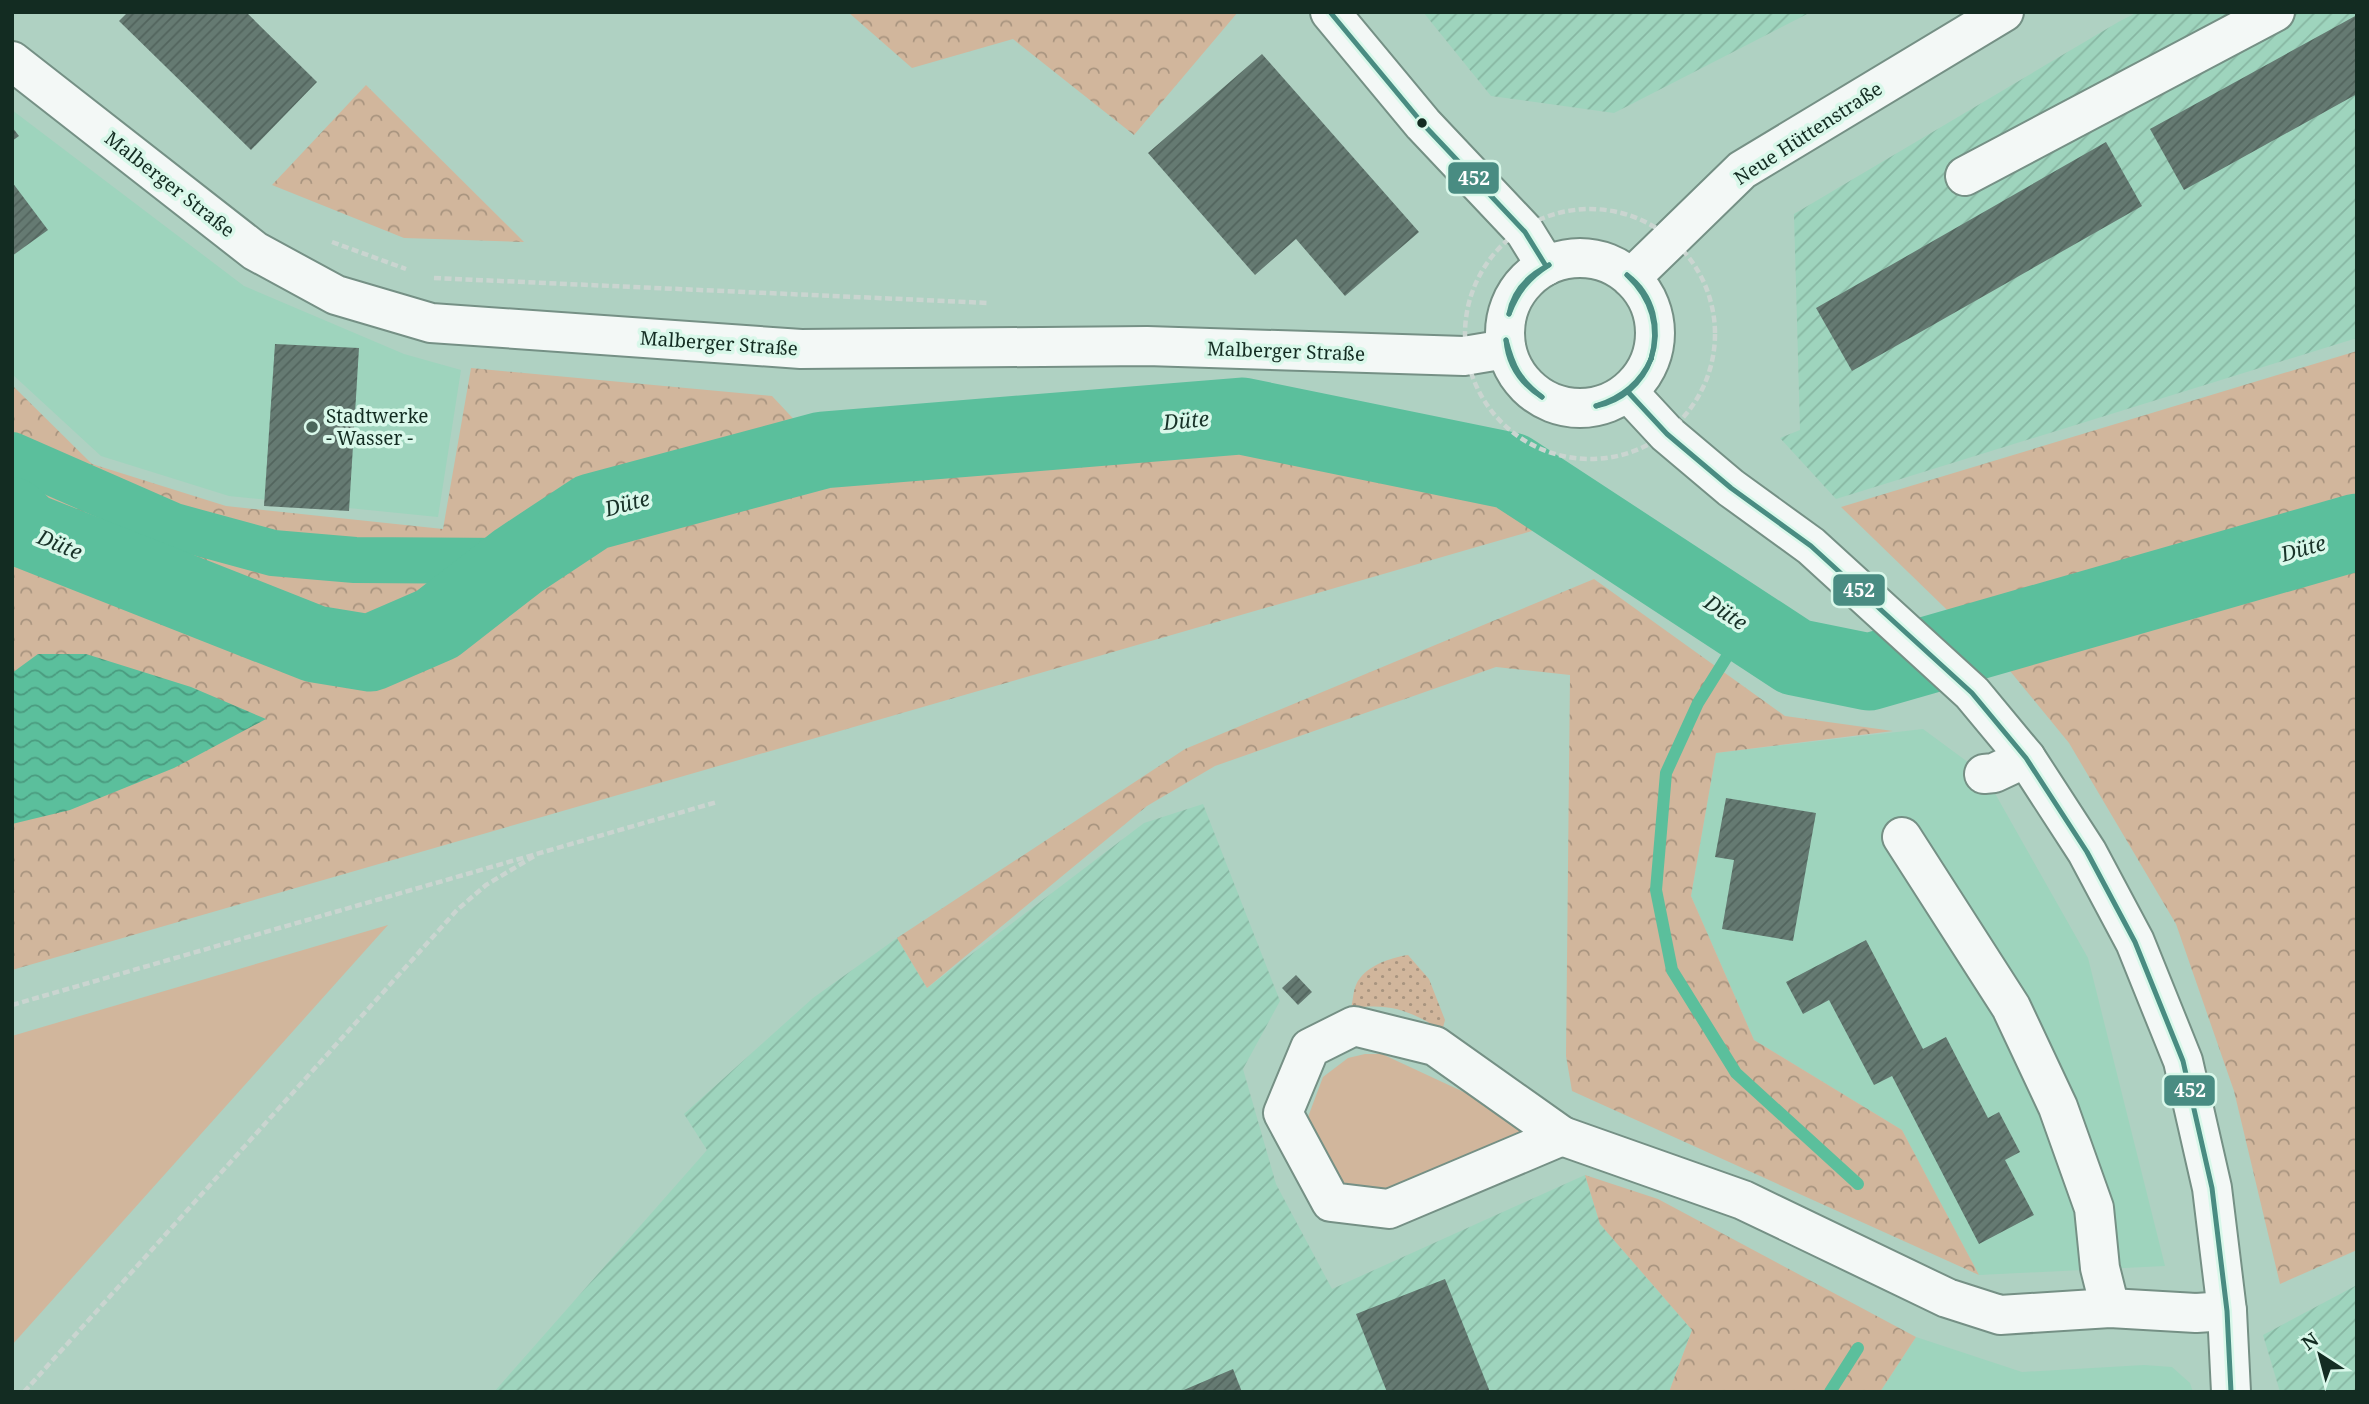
<svg xmlns="http://www.w3.org/2000/svg" width="2369" height="1404" font-family="'Noto Serif',serif">
	<defs>
		<pattern id="industrial-furrows" width="10" height="10" patternUnits="userSpaceOnUse" patternTransform="scale(1.75)"><rect width="10" height="10" fill="#9ed4bd"/><path d="M-1 1l2-2M0 10L10 0M9 11l2-2" fill="none" stroke="#87b6a2"/></pattern>
		<pattern id="forest-crowns" width="20" height="18" patternUnits="userSpaceOnUse" patternTransform="scale(1.75)"><rect width="20" height="18" fill="#d1b69c"/><path d="M2 6a3 3 0 1 1 6 0M12 15a3 3 0 1 1 6 0" fill="none" stroke="#a8947f"/></pattern>
		<pattern id="garden-dots" width="8" height="8" patternUnits="userSpaceOnUse" patternTransform="scale(1.75)"><rect width="8" height="8" fill="#d1b69c"/><path d="M2 2h.1M6 6h.1" fill="none" stroke="#a8947f" stroke-width="1.8" stroke-linecap="round"/></pattern>
		<pattern id="water-waves" width="16" height="10" patternUnits="userSpaceOnUse" patternTransform="scale(1.75)"><rect width="16" height="10" fill="#5bbf9c"/><path d="M0 5q4-4 8 0t8 0" fill="none" stroke="#4a9b7f"/></pattern>
		<pattern id="building-hatch" width="6" height="6" patternUnits="userSpaceOnUse" patternTransform="scale(1.75)"><rect width="6" height="6" fill="#657a72"/><path d="M-1 1l2-2M0 6l6-6M5 7l2-2" fill="none" stroke="#52645d"/></pattern>
	</defs>
	<rect width="100%" height="100%" fill="#afd1c2"/>
	<g fill="#9ed4bd">
		<path d="M12 110 244 286 404 354 461 370 438 517 229 496 101 456 12 374Z"/>
		<path d="M1923 729 1984 774 2088 958 2165 1266 1979 1275 1902 1130 1754 1040 1691 896 1716 753Z"/>
		<path d="M1916 1337 2022 1372 2144 1365 2172 1367 2190 1383 2193 1392H1880Z"/>
	</g>
	<g fill="url(#industrial-furrows)">
		<path d="M1423 12H1811L1614 113 1491 96Z"/>
		<path d="M2138 12H2357V338L1836 499 1780 438 1800 430 1794 214 2120 21Z"/>
		<path d="M1203 804 1280 1001 1243 1069 1276 1184 1332 1289 1585 1175 1600 1224 1692 1330 1669 1392H494L707 1150 684 1114 813 998 897 938 927 988 1144 823Z"/>
		<path d="M2357 1285V1392H2280L2263 1335Z"/>
	</g>
	<g fill="#d1b69c">
		<path d="M388 925 12 1345V1036Z"/>
		<path d="M1365 1054H1382L1526 1121 1530 1134 1397 1196 1342 1188 1309 1131 1308 1117 1323 1077 1348 1058Z"/>
	</g>
	<g fill="url(#forest-crowns)">
		<path d="M848 12H1238L1134 135 1013 39 912 68Z"/>
		<path d="M366 85 524 242 404 238 272 185Z"/>
		<path d="M2357 351V1250L2280 1284 2234 1091 2176 924 2069 743 2010 671 1841 507Z"/>
		<path d="M471 368 772 396 848 477 1242 441 1462 483 1539 529 12 970V385L92 464 226 506 443 529Z"/>
		<path d="M1594 579 1785 716 1893 731 1716 753 1691 896 1754 1040 1902 1130 1979 1275 1572 1091 1566 1056 1570 675 1496 667 1215 766 1147 806 927 988 897 938 1185 749Z"/>
		<path d="M1585 1175 1658 1199 1916 1337 1880 1392H1669L1692 1330 1600 1224Z"/>
	</g>
	<path fill="url(#garden-dots)" d="M1408 955 1429 979 1445 1020 1442 1031C1410 1010 1390 1003 1351 1008 1353 1001 1353 992 1356 985 1364 966 1390 958 1408 955Z"/>
	<path fill="url(#water-waves)" d="M38 654H86L191 687 266 719 174 768 70 810 12 824V673Z"/>
	<g fill="none" stroke-linecap="round" stroke-linejoin="round">
		<g stroke="#5bbf9c" stroke-width="12">
			<path d="M1746 626 1698 703 1666 773 1656 890 1672 970 1736 1073 1858 1184"/>
			<path d="M1830 1392 1858 1348"/>
		</g>
		<path stroke="#5bbf9c" stroke-width="46" d="M12 455 174 526 273 553 355 560 518 561"/>
		<path stroke="#5bbf9c" stroke-width="77" d="M12 516 28 531 315 644 370 653 437 624 518 561 592 512 823 450 1242 416 1511 471 1795 657 1869 672 2357 532"/>
	</g>
	<g fill="url(#building-hatch)">
		<path d="M128 12H246L317 82 251 150 119 21Z"/>
		<path d="M2357 15V94L2184 190 2150 129Z"/>
		<path d="M1262 54 1419 232 1345 296 1296 239 1255 275 1148 153Z"/>
		<path d="M12 127 19 136 12 141Z"/>
		<path d="M2106 142 2142 206 1852 371 1816 308Z"/>
		<path d="M12 182 48 230 12 256Z"/>
		<path d="M275 344 359 348 349 511 264 506Z"/>
		<path d="M1726 798 1816 813 1793 941 1722 929 1734 860 1715 857Z"/>
		<path d="M1866 940 1923 1049 1946 1037 1988 1118 1999 1112 2020 1152 2005 1160 2034 1215 1979 1244 1892 1076 1874 1085 1829 1000 1803 1014 1786 982Z"/>
		<path d="M1296 975 1312 992 1298 1005 1282 988Z"/>
		<path d="M1445 1279 1490 1392H1387L1356 1314Z"/>
		<path d="M1233 1369 1242 1392H1179Z"/>
	</g>
	<g fill="none" stroke-linecap="round" stroke-linejoin="round">
		<g stroke="#759085" stroke-width="42">
			<g id="minor">
				<path d="M1330 12 1423 124 1525 232 1546 266"/>
				<path d="M12 61 255 251 336 295 431 323 801 349 1147 346 1464 356 1506 349"/>
				<path d="M1965 176 2275 12"/>
				<circle cx="1580" cy="333" r="75"/>
				<path d="M1631 278 1742 170 2004 12"/>
				<path d="M1628 392 1667 434 1731 488 1811 546 1972 693 2026 758 2087 852 2135 942 2183 1061 2212 1188 2227 1311 2231 1392"/>
				<path d="M1984 774 1994 773 2026 758"/>
				<path d="M1902 837 2011 1007 2058 1107 2094 1208 2100 1268 2110 1308"/>
				<path d="M1354 1026 1435 1046 1562 1136 1389 1209 1331 1202 1283 1113 1310 1048Z"/>
				<path d="M1562 1136 1743 1200 1947 1298 2000 1315 2110 1308 2196 1313 2227 1311"/>
			</g>
		</g>
		<g stroke="#cad5d0" stroke-width="4.5" stroke-dasharray="7 3.5" stroke-linecap="butt">
			<circle cx="1590" cy="334" r="125"/>
			<path d="M332 242 406 269"/>
			<path d="M434 278 989 303"/>
			<path d="M12 1005 717 802"/>
			<path d="M24 1392 457 910 486 885 536 855"/>
		</g>
		<use href="#minor" stroke="#f3f8f6" stroke-width="38"/>
		<g stroke="#d9f8ea" stroke-width="10">
			<g id="bus-1">
				<path d="M1330 12 1423 124 1525 232 1546 266"/>
				<path d="M1627 275C1654 295 1661 329 1651 359"/>
				<path d="M1627 275C1651 298 1660 327 1651 359"/>
				<path d="M1509 314C1513 291 1529 275 1549 265"/>
				<path d="M1509 314C1518 291 1529 278 1549 265"/>
				<path d="M1506 340C1513 367 1519 379 1542 397"/>
				<path d="M1506 340C1508 365 1520 383 1542 397"/>
				<path d="M1628 392 1667 434 1731 488 1811 546 1972 693 2026 758 2087 852 2135 942 2183 1061 2212 1188 2227 1311 2231 1392"/>
				<path d="M1596 406C1621 398 1640 384 1651 359"/>
				<path d="M1596 406C1621 401 1642 384 1651 359"/>
			</g>
		</g>
		<use href="#bus-1" stroke="#498c82" stroke-width="5"/>
	</g>
	<circle fill="#132c22" stroke="#d9f8ea" stroke-width="2.5" cx="1422" cy="123" r="6"/>
	<circle fill="#4a665a" stroke="#d9f8ea" stroke-width="2.5" cx="312" cy="427" r="7"/>
	<g text-anchor="middle" dominant-baseline="central" stroke-width="7" stroke-linejoin="round" paint-order="stroke">
		<g font-size="19" fill="#132c22" stroke="#d9f8ea">
			<text transform="translate(1808 133) rotate(-33)">Neue Hüttenstraße</text>
			<text transform="translate(170 184) rotate(38)">Malberger Straße</text>
			<text transform="translate(719 343) rotate(4)">Malberger Straße</text>
			<text transform="translate(1286 351) rotate(2)">Malberger Straße</text>
		</g>
		<g font-size="19" fill="#132c22" stroke="#d9f8ea" text-anchor="start">
			<text x="326" y="416">Stadtwerke<tspan x="326" dy="22">- Wasser -</tspan></text>
		</g>
		<g font-size="21" font-style="italic" fill="#183228" stroke="#d9f8ea">
			<text transform="translate(1186 420) rotate(-5)">Düte</text>
			<text transform="translate(627 503) rotate(-15)">Düte</text>
			<text transform="translate(60 544) rotate(22)">Düte</text>
			<text transform="translate(2303 548) rotate(-16)">Düte</text>
			<text transform="translate(1726 612) rotate(33)">Düte</text>
		</g>
	</g>
	<g stroke="#d9f8ea" stroke-width="2.5">
		<rect x="1447" y="161" width="53" height="34" rx="7" fill="#498c82"/>
		<rect x="1832" y="573" width="54" height="34" rx="7" fill="#498c82"/>
		<rect x="2163" y="1074" width="53" height="33" rx="7" fill="#498c82"/>
	</g>
	<g font-size="19" text-anchor="middle" font-weight="bold" fill="#fff">
		<text x="1474" y="185">452</text>
		<text x="1859" y="597">452</text>
		<text x="2190" y="1097">452</text>
	</g>
	<rect width="2369" height="1404" fill="none" stroke="#132c22" stroke-width="28"/>
	<g transform="translate(2320 1355) rotate(324)" stroke="#d9f8ea" stroke-width="5" paint-order="stroke">
	<path d="M0-5L12 26L0 18L-12 26Z" fill="#132c22"/>
	<text y="-10" font-size="19" font-weight="bold" text-anchor="middle" fill="#132c22">N</text>
	</g>
</svg>
